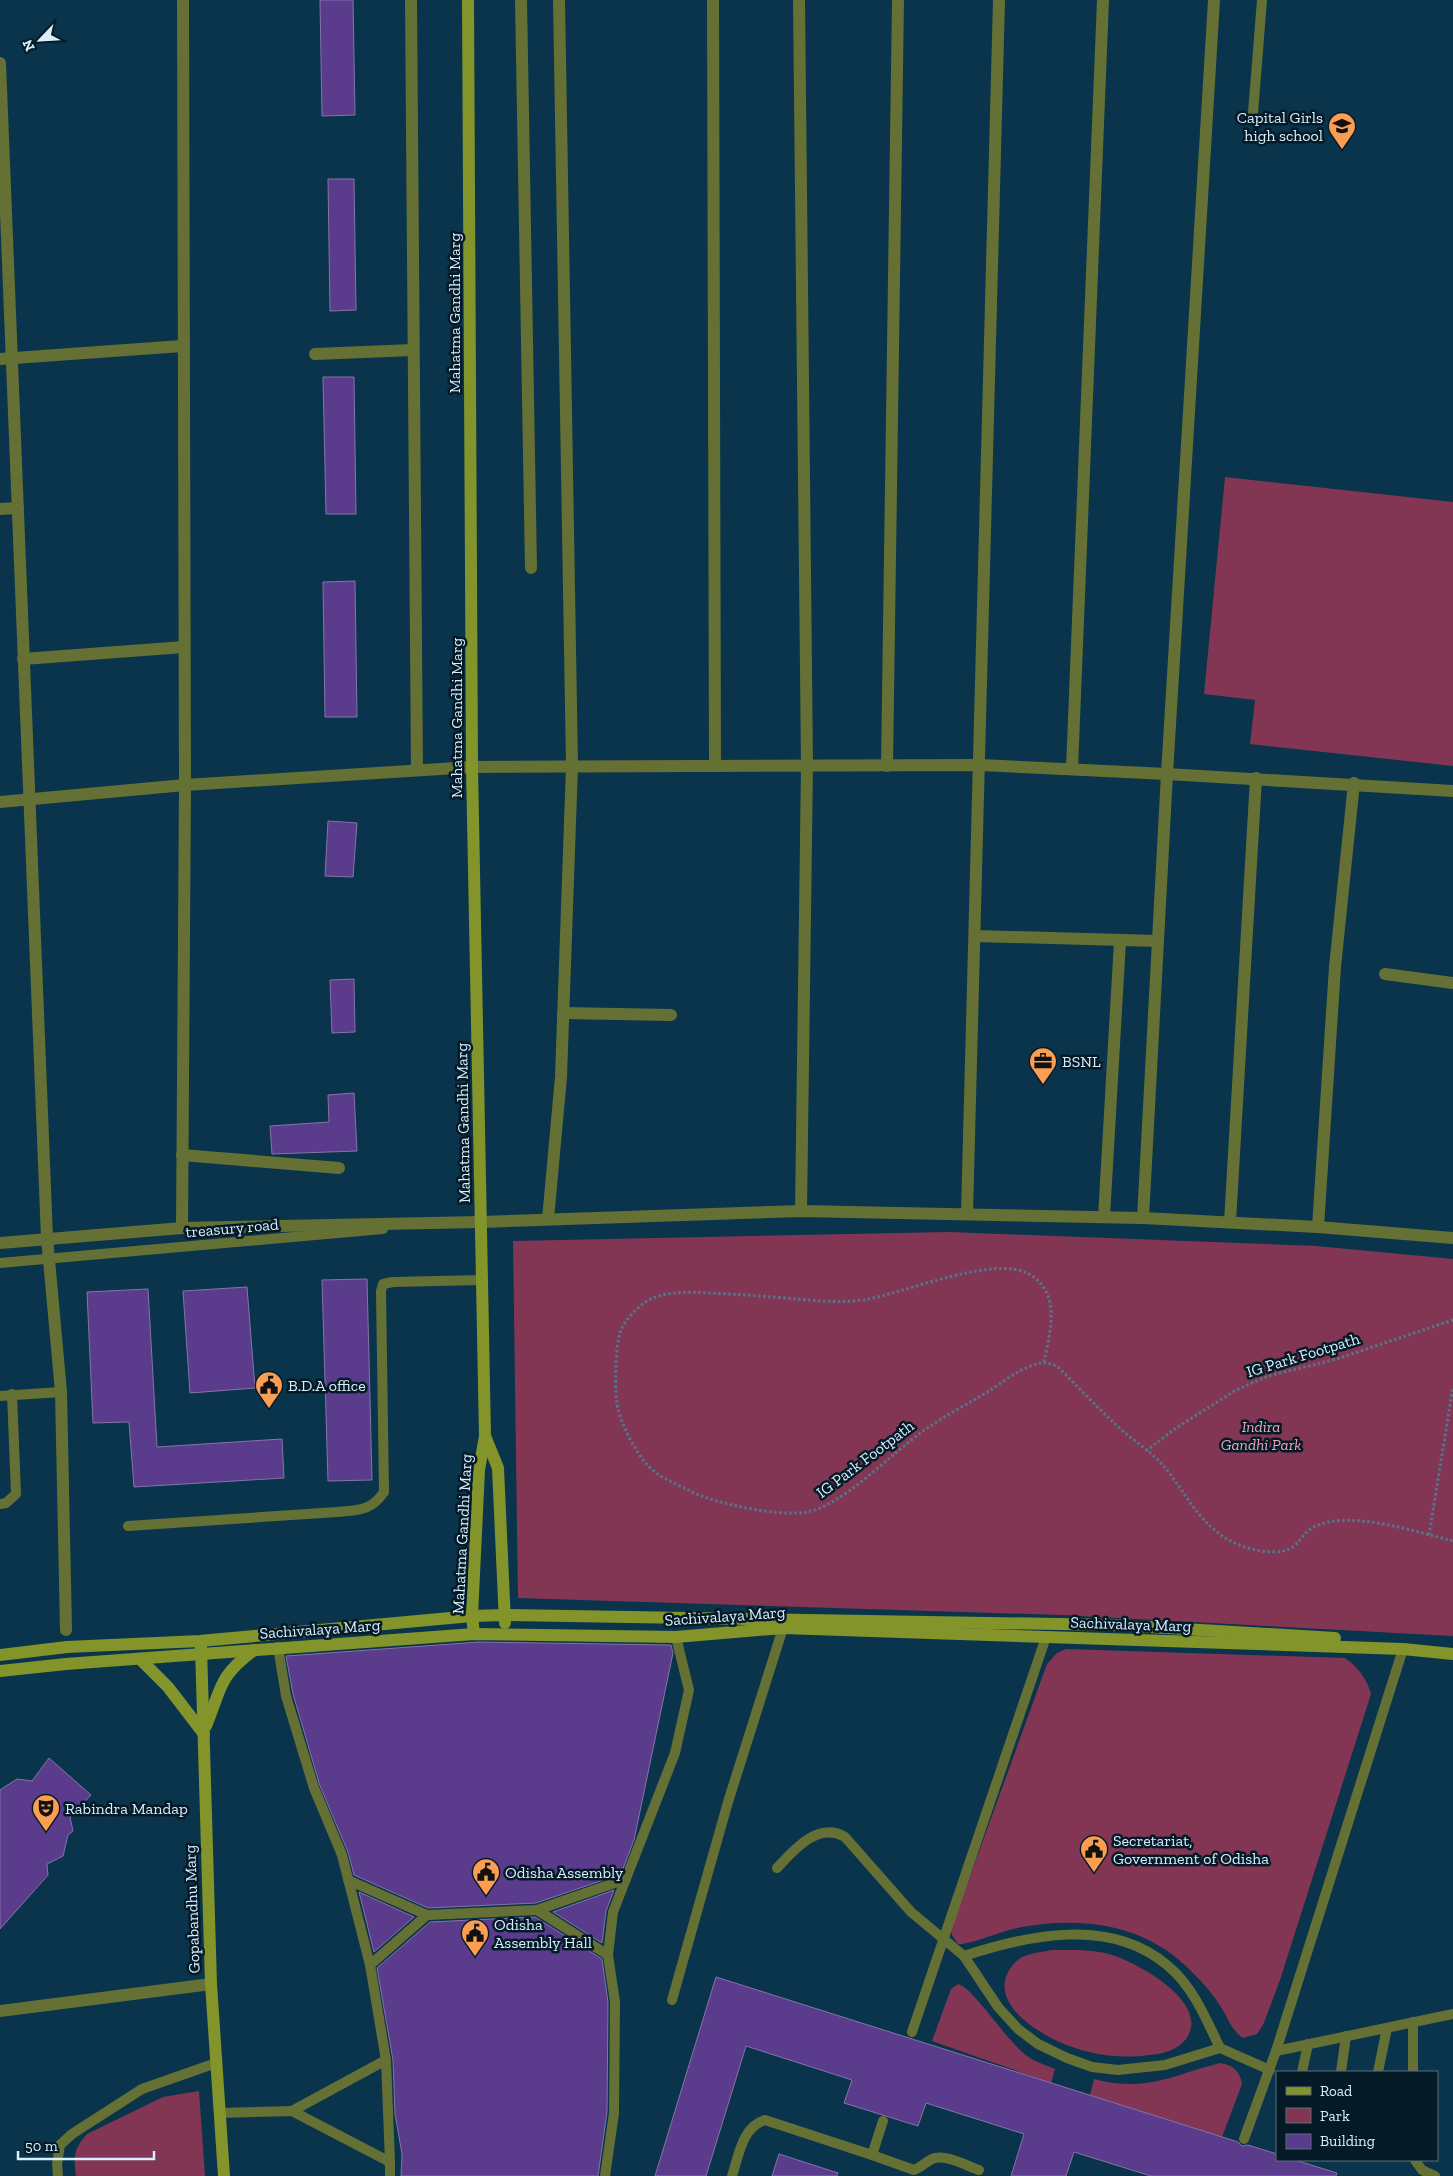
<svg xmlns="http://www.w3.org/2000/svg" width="1453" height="2176" font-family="'Zilla Slab',serif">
	<rect width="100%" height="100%" fill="#0a344b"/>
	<g fill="#833654">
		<path d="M1225 477 1453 502V766L1250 744 1255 700 1204 694Z"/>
		<path d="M949 1232 1316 1246 1453 1259V1636L1062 1615 518 1598 513 1241Z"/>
		<path d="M1066 1649 1345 1658C1358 1667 1367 1679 1371 1694L1280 1980 1263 2025 1257 2034 1243 2038C1232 2031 1228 2018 1221 2007 1213 1994 1203 1983 1192 1972 1147 1925 1085 1916 1022 1927 1002 1931 983 1940 963 1944H958L952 1935 951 1929 1047 1664 1057 1653Z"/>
		<path d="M1052 1950C1069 1950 1087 1949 1105 1953 1132 1959 1213 2002 1186 2039 1178 2050 1162 2054 1149 2055 1117 2060 1081 2053 1053 2039 1032 2028 997 2005 1006 1977 1009 1969 1014 1962 1022 1957 1031 1953 1042 1952 1052 1950Z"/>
		<path d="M958 1984C973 1987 1008 2043 1027 2056 1035 2062 1046 2065 1055 2069L1051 2083 932 2041 951 1989Z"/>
		<path d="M1220 2063C1233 2065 1240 2071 1242 2084L1222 2137 1090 2095 1094 2079C1145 2093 1173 2075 1220 2063Z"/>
		<path d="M199 2091 205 2176H76C74 2156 73 2150 87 2134L163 2097Z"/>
	</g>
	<g fill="#5a3b8c" stroke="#8475a7">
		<path d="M320 0H353L355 115 322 116Z"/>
		<path d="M328 179H354L356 310 330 311Z"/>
		<path d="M323 377H354L356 514H326Z"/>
		<path d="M355 581 357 717H325L323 582Z"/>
		<path d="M328 821 357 823 353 877 325 876Z"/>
		<path d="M354 979 355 1032 332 1033 330 980Z"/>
		<path d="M354 1093 357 1151 272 1154 270 1126 329 1122 328 1095Z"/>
		<path d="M367 1279 372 1480 328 1481 322 1280Z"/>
		<path d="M247 1287 255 1388 190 1393 183 1291Z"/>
		<path d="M148 1289 157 1447 282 1439 284 1478 134 1487 129 1422 93 1423 87 1292Z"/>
		<path d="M479 1642 671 1645 673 1653 634 1840 621 1874 536 1903 428 1908 354 1875 348 1852 320 1786 293 1694 286 1656Z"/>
		<path d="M49 1758 91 1795 70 1817 73 1831 68 1835 63 1856 47 1864 48 1875 0 1929V1790L17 1779 32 1781Z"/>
		<path d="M614 1890 606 1911 602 1943 553 1912Z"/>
		<path d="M359 1892 414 1917 374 1952Z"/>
		<path d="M535 1917 602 1959 608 2002 607 2112 598 2176H401L402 2154 395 2114 393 2060 377 1968 430 1922Z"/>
		<path d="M716 1977 1238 2142 1242 2146 1248 2145 1277 2154V2160H1295L1337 2173 1336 2176H1151L1074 2152 1066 2176H1011L1024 2134 926 2103 918 2126 844 2103 852 2080 746 2046 706 2176H655Z"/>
		<path d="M779 2154 838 2173 837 2176H772Z"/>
	</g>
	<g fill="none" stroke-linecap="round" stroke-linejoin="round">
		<g stroke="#54768b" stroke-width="3" stroke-dasharray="2.5 2.5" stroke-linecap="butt">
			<path d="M1044 1362C1050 1332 1062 1293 1029 1274 994 1254 903 1294 863 1300 832 1304 803 1299 772 1297 751 1295 730 1294 709 1293 690 1292 671 1291 653 1298 641 1303 626 1318 621 1330 615 1344 614 1394 618 1409 623 1429 639 1460 655 1472 665 1480 679 1485 690 1491 716 1504 779 1517 807 1512 842 1506 892 1453 923 1431 943 1417 965 1405 986 1393 1003 1382 1021 1367 1041 1363 1047 1362 1051 1364 1057 1366 1077 1386 1096 1406 1116 1425 1131 1439 1149 1450 1162 1464 1181 1486 1194 1514 1217 1532 1231 1544 1255 1552 1273 1552 1302 1552 1297 1534 1316 1526 1352 1510 1416 1532 1453 1541"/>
			<path d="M1146 1451 1176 1428 1236 1390 1268 1376 1337 1359 1453 1320"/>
			<path d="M1429 1535 1453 1387"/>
		</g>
		<g stroke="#657034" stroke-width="10">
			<path d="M1253 113 1262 0"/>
			<path d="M0 1263 383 1229"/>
			<path d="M0 1396 61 1392"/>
			<path d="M0 1504 6 1503 16 1494 12 1394"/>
			<path d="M128 1526 337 1512C359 1510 371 1511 384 1492L381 1291 383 1284 393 1282 482 1280"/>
			<path d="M278 1647 286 1696 314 1788 342 1855 370 1965 386 2060 292 2111"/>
			<path d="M777 1868C794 1850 818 1821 845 1837L911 1912 964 1956 998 2007 1018 2029 1038 2044 1067 2058 1092 2067 1118 2070 1165 2065 1220 2048 1270 2070"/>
			<path d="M348 1880 427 1915 537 1910"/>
			<path d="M608 1955 537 1910 626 1879"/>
			<path d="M964 1956C1028 1935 1110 1917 1167 1965 1193 1986 1206 2019 1220 2048"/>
			<path d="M370 1965 427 1915"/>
			<path d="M672 2000 728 1802 783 1628"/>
			<path d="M912 2032 1046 1637"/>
			<path d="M1276 2051 1453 2014"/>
			<path d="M1302 2072 1308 2044"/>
			<path d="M1341 2072 1346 2036"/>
			<path d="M1378 2072 1387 2028"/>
			<path d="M1413 2072V2022"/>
			<path d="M220 2113 292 2111 390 2162 386 2060"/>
			<path d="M883 2121 872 2155 914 2170C921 2167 926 2162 932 2159 944 2153 967 2166 979 2170"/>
			<path d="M1244 2139 1276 2051 1403 1649"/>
			<path d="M1415 2160 1422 2170 1435 2176"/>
			<path d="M58 2176 57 2164 60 2145 72 2134 142 2089 216 2063"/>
			<path d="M390 2176V2162"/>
			<path d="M605 2176 614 2113 615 2002 608 1955 613 1912 675 1753 689 1690 676 1637"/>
			<path d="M732 2176C739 2155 742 2127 765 2120L872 2155"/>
		</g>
		<g stroke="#657034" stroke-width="12">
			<path d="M411 0 417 770"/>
			<path d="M521 0 531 568"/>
			<path d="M713 0 715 765"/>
			<path d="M799 0 807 765 801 1211"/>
			<path d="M1214 0 1167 774 1453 791"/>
			<path d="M0 63 47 1238 61 1392 66 1630"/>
			<path d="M315 354 413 350"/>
			<path d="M0 359 182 346"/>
			<path d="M0 509 18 508"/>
			<path d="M23 659 184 647"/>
			<path d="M887 766 898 0"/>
			<path d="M1072 769 1103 0"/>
			<path d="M0 802 185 785 472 767 980 765 1167 774 1143 1218"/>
			<path d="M975 936 1158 941"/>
			<path d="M1385 974 1453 983"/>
			<path d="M563 1013 671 1015"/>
			<path d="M182 1155 339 1168"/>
			<path d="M967 1213 999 0"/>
			<path d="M1104 1217 1120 941"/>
			<path d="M548 1219 561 1077 572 766 559 0"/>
			<path d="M1230 1222 1256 778"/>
			<path d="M1318 1227 1335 967 1354 783"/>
			<path d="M182 1228 185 785 183 0"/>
			<path d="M0 1243 182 1228 481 1222 801 1211 1143 1218 1318 1227 1453 1238"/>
			<path d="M0 2011 211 1984"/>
		</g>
		<g stroke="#83942b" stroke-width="12">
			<path d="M468 0 472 767 485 1436 479 1470 472 1616 474 1634"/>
			<path d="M485 1436 498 1468 505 1623"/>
			<path d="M201 1647 211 1984 224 2176"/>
			<path d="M0 1655 67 1647 200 1641 472 1616 505 1615 1117 1625 1335 1638"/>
			<path d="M140 1659 168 1687 204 1734"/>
			<path d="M0 1671 66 1664 474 1634 676 1637 783 1628 1403 1649 1453 1654"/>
			<path d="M206 1726C222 1687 218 1677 254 1650"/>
		</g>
	</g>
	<defs>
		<g id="school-pin" transform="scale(1.4375)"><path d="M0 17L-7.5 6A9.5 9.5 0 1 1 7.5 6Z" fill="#fb9e51" stroke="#051a27"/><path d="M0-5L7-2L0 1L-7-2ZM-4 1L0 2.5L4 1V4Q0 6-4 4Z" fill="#111"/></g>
		<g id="office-pin" transform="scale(1.4375)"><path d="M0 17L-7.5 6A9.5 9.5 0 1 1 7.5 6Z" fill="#fb9e51" stroke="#051a27"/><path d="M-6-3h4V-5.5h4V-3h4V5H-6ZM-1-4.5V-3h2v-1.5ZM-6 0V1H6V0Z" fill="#111"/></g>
		<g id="civic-pin" transform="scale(1.4375)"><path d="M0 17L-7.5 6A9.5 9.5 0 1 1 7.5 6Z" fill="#fb9e51" stroke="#051a27"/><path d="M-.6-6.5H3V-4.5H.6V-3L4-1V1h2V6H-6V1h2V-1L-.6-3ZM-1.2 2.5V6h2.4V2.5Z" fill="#111"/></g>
		<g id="theatre-pin" transform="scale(1.4375)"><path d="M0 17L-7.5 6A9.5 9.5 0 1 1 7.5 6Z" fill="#fb9e51" stroke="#051a27"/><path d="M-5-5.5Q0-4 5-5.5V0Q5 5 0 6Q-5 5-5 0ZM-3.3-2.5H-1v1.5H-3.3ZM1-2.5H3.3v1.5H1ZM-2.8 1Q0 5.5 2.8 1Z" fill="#111"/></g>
	</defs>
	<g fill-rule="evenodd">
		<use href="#school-pin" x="1342" y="126"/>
		<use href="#office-pin" x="1043" y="1061"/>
		<use href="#civic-pin" x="269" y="1385"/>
		<use href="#theatre-pin" x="46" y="1808"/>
		<use href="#civic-pin" x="1094" y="1849"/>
		<use href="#civic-pin" x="486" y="1872"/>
		<use href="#civic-pin" x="475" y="1933"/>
	</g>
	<g text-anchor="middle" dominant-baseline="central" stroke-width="5" stroke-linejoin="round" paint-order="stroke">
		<g font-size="16" fill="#daeffe" stroke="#051a27" text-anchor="start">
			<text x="1323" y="117" text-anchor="end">Capital Girls<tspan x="1323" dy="18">high school</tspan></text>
			<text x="1062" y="1061">BSNL</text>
			<text x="288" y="1385">B.D.A office</text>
			<text x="65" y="1808">Rabindra Mandap</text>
			<text x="1113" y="1840">Secretariat,<tspan x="1113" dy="18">Government of Odisha</tspan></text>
			<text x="505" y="1872">Odisha Assembly</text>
			<text x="494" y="1924">Odisha<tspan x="494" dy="18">Assembly Hall</tspan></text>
		</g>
		<g font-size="16" fill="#daeffe" stroke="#051a27">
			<text transform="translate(454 313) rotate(-90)">Mahatma Gandhi Marg</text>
			<text transform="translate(456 718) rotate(-90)">Mahatma Gandhi Marg</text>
			<text transform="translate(463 1123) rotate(-91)">Mahatma Gandhi Marg</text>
			<text transform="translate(232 1228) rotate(-5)">treasury road</text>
			<text transform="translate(1303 1355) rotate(-17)">IG Park Footpath</text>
			<text transform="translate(865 1459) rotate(-37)">IG Park Footpath</text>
			<text transform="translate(462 1534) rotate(-87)">Mahatma Gandhi Marg</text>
			<text transform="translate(725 1616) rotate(-4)">Sachivalaya Marg</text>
			<text transform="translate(1131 1624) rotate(2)">Sachivalaya Marg</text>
			<text transform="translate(320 1629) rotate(-4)">Sachivalaya Marg</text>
			<text transform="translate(192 1909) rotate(-92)">Gopabandhu Marg</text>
		</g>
		<g font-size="16" font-style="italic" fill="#f1a4bd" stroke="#051a27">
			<text x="1261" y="1426">Indira<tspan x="1261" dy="18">Gandhi Park</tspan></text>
		</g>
	</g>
	<rect x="1276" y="2071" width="162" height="90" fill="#051a27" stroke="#5a6f7d"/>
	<rect x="1286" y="2087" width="25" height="8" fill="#83942b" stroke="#5a6f7d"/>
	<text x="1320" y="2096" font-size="15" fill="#daeffe">Road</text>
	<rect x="1286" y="2108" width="25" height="15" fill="#833654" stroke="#5a6f7d"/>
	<text x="1320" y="2121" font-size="15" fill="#daeffe">Park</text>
	<rect x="1286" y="2134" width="25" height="15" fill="#5a3b8c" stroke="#5a6f7d"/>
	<text x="1320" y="2146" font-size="15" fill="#daeffe">Building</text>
	<g transform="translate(40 40) rotate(245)" stroke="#051a27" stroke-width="4" paint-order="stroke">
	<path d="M0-4L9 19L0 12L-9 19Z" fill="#daeffe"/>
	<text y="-8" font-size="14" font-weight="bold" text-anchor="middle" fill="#daeffe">N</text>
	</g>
	<path d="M18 2151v8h136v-8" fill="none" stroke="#daeffe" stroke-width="2.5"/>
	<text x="25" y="2151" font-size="15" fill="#daeffe" stroke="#051a27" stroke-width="4" paint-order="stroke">50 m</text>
</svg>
